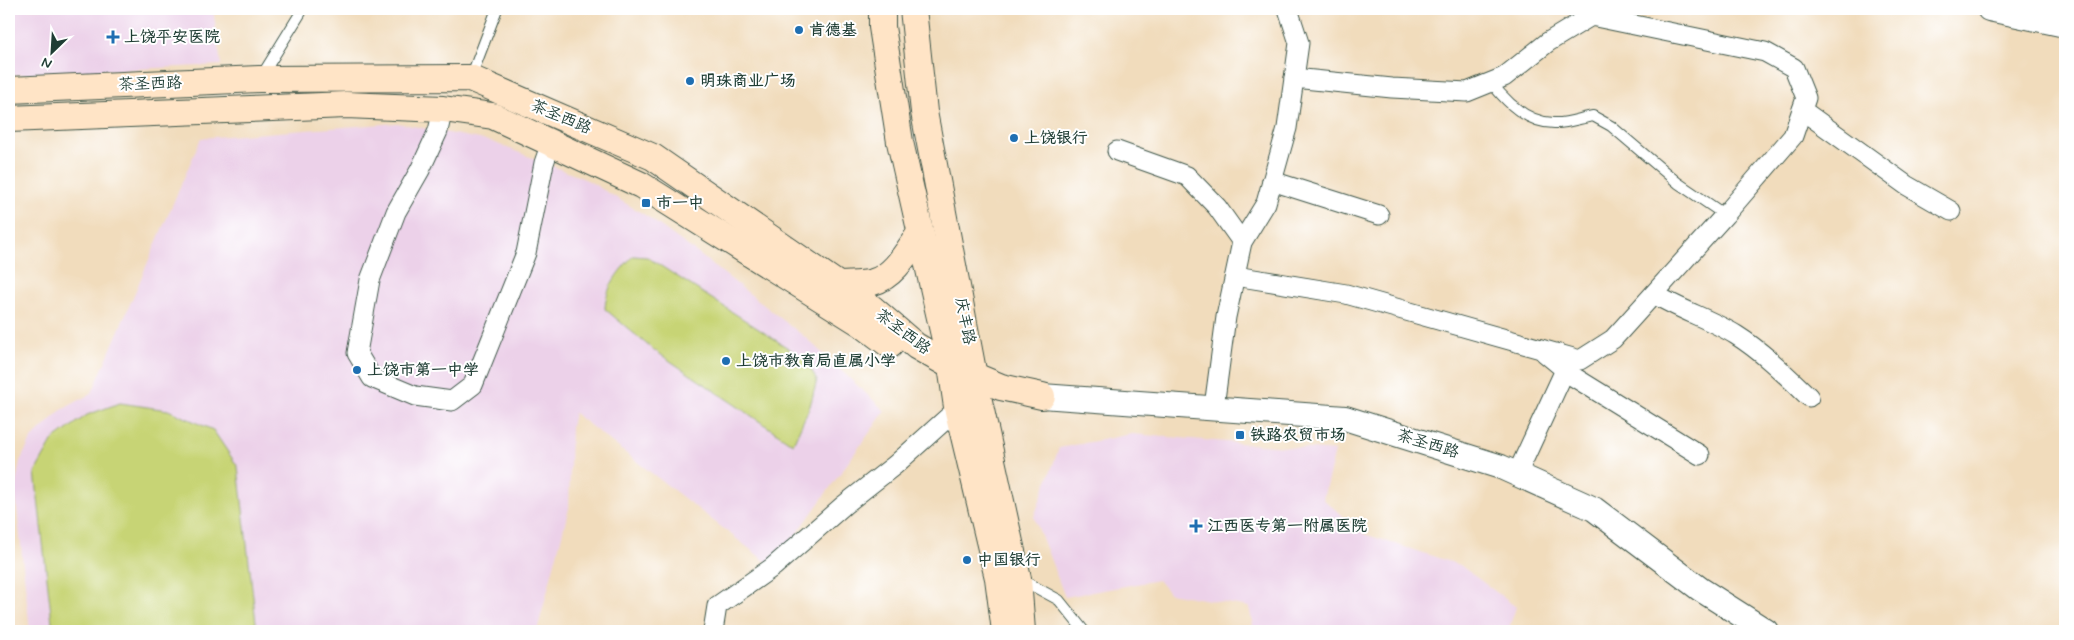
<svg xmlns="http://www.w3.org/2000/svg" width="2074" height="640" font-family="Mynerve,'LXGW WenKai TC',sans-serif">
	<rect width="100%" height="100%" fill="#fff"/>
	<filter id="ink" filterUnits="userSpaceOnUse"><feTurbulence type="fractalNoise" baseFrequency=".02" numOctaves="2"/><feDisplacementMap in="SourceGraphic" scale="10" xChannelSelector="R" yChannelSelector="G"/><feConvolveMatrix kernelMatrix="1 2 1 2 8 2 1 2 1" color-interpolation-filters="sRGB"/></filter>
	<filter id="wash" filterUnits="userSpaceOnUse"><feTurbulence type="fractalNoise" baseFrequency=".0096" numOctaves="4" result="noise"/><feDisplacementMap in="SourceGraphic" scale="20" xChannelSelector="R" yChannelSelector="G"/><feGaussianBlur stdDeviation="1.12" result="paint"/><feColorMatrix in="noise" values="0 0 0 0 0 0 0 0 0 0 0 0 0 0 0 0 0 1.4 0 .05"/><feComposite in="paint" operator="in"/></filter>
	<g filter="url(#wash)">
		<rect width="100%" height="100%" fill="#f1dcbc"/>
		<g fill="#ecd1e9">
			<path d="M9 9H213L221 65 9 75Z"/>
			<path d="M397 123 490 141 587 180 648 217 696 252 806 338 885 411 773 567 574 413 571 427 569 508 537 631H30L15 489 20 461 32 438 60 411 92 393 201 138Z"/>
			<path d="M1132 434 1335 451 1323 499 1364 534 1460 565 1516 607 1508 631H1254L1249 607 1169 593 1158 580 1065 597 1034 517 1059 448Z"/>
		</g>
		<g fill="#c7d475" stroke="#738854">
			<path d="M633 256 647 257 805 359 817 380 810 406 793 444 651 348 605 309C606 286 618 272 633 256Z"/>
			<path d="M120 403 168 410 213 430 238 467 257 631H53L35 472 53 440 87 415Z"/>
		</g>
	</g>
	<g filter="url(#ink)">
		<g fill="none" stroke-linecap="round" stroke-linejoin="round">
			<g stroke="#3e5548" stroke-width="12">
				<g id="service">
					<path d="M261 77 303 9"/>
					<path d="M471 77 497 9"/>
					<path d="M1491 82C1506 102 1528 123 1554 123 1566 124 1581 118 1593 116L1611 126 1678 183 1725 215"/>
					<path d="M1020 579 1059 600 1084 631"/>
				</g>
			</g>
			<g stroke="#3e5548" stroke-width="21">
				<g id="minor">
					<path d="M443 109 438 131 420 170 396 212 370 280 357 353 372 378 415 396 452 401 473 385 526 253 544 163 551 143"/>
					<path d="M1802 110 1906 185 1951 211"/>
					<path d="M1117 151 1187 176 1217 207 1242 242"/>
					<path d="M1272 181 1379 215"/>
					<path d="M1235 276 1346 294 1580 360 1613 339 1725 215 1793 136 1806 98 1794 68 1765 52 1591 16 1548 42 1504 77 1467 92 1392 88 1294 78"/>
					<path d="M1654 294C1680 310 1712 320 1736 335 1763 352 1786 375 1809 397"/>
					<path d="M1545 353 1574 377 1700 455"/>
					<path d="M1214 407 1226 317 1242 242 1266 203 1287 128 1299 43 1288 9"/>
					<path d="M1517 474 1565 370"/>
					<path d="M713 631 717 606 773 567 844 505 895 465 965 402"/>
				</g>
			</g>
			<g stroke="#3e5548" stroke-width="26">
				<g id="tertiary">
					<path d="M1989 9 2065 25"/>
					<path d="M1042 396 1345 418 1501 467 1594 509 1700 589 1766 631"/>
				</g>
			</g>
			<g stroke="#3e5548" stroke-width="28">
				<g id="secondary">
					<path d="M882 9V27L900 142 951 366 957 407 998 578 1005 631"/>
					<path d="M913 9 924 112 977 392 1018 579 1022 631"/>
					<path d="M9 90 259 79 470 78 653 157 873 309 916 346 951 366 1001 387 1042 396"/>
					<path d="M9 119 346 105 443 109 493 116 641 185 862 324 890 345"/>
					<path d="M838 285C849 284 862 285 873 282 895 276 908 250 920 233"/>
				</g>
			</g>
			<use href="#service" stroke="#fff" stroke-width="10"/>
			<use href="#minor" stroke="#fff" stroke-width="19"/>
			<use href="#tertiary" stroke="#fff" stroke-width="24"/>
			<use href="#secondary" stroke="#ffe4c6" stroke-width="26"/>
		</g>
	</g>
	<g fill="#1f6fb2" stroke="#fff" stroke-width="2">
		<circle cx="799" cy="30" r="5"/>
		<path d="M110.5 29.5h5v5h5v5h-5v5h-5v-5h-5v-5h5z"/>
		<circle cx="690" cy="81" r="5"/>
		<circle cx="1014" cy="138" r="5"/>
		<rect x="641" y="198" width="10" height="10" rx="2.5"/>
		<circle cx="726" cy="361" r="5"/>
		<circle cx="357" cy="370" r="5"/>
		<rect x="1235" y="430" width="10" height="10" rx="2.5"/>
		<path d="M1193.5 518.5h5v5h5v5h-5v5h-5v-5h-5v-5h5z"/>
		<circle cx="967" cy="560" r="5"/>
	</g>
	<g text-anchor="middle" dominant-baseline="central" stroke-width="4" stroke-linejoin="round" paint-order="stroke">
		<g font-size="16" font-weight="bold" fill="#1f3d34" stroke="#fff" text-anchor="start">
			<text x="809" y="30">肯德基</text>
			<text x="124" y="37">上饶平安医院</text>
			<text x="700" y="81">明珠商业广场</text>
			<text x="1024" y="138">上饶银行</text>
			<text x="656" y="203">市一中</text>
			<text x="736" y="361">上饶市教育局直属小学</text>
			<text x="367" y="370">上饶市第一中学</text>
			<text x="1250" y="435">铁路农贸市场</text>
			<text x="1207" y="526">江西医专第一附属医院</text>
			<text x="977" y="560">中国银行</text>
		</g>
		<g font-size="16" fill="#1f3d34" stroke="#fff">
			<text transform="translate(150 84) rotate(-2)">茶圣西路</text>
			<text transform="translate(561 117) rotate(23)">茶圣西路</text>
			<text transform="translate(965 321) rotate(79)">庆丰路</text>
			<text transform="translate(903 332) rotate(37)">茶圣西路</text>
			<text transform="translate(1428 444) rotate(17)">茶圣西路</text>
		</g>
	</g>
	<rect width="2074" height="640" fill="none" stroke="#fff" stroke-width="30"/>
	<g transform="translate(52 52) rotate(205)" stroke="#ffffff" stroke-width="4" paint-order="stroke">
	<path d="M0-4L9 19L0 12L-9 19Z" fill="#1f3d34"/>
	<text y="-8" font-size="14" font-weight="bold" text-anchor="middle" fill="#1f3d34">N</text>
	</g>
</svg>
